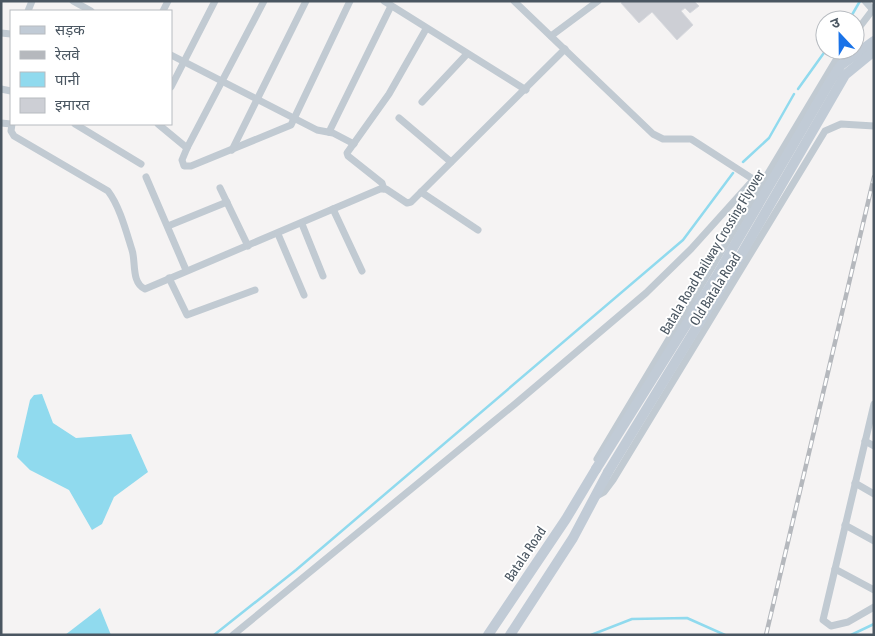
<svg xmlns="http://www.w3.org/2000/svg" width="875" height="636" font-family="'Asap Condensed','Noto Sans Devanagari',sans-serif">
	<rect width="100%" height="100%" fill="#f5f3f3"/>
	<g fill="#90daee">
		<path d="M42 394 53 423 76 438 131 434 148 472 114 497 102 524 92 530 69 490 30 470 17 457 30 400 34 395Z"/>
		<path d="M100 608 111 635H65Z"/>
	</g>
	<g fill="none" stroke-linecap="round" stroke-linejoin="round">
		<g stroke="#90daee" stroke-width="2.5">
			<path d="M849 20 860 1"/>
			<path d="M798 89 826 50"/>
			<path d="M743 162 769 138 794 94"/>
			<path d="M214 635 296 570 683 240 733 173"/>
			<path d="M591 635 632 619 687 618 725 635"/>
			<path d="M851 635 874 624"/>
		</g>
	</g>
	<path fill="#cdcfd5" stroke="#d7d9de" d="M623 1H694L699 6 690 13 685 8 681 11 693 25 677 40 652 12 639 23 621 3Z"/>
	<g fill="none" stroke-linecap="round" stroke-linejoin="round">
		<g stroke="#c1cad2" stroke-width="7">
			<path d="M73 1 91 11"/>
			<path d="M264 1 187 148 182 160 184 166H191L291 125 350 1"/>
			<path d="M384 1 526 90"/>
			<path d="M514 1 653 134 663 139H691L756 181"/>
			<path d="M865 1 873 10"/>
			<path d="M28 11 32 1"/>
			<path d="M163 11 168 1"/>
			<path d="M1 33 11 34"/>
			<path d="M855 33 874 8"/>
			<path d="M551 36 598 1"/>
			<path d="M171 55 317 130 333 133 354 144"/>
			<path d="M171 87 215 1"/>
			<path d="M1 89 11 91"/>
			<path d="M422 102 467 54"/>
			<path d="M399 118 451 162"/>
			<path d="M1 123 11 124"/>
			<path d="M12 124 11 131 14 136 108 191C120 207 126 231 132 250 136 261 131 283 145 289L380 189H386L407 203 411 202 565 49"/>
			<path d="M75 124 141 164"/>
			<path d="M158 124 187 148"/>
			<path d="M329 132 391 6"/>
			<path d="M232 150 306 1"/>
			<path d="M146 177 186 270"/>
			<path d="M220 188 248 246"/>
			<path d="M384 189 382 183 348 156 347 153 389 94 426 29"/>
			<path d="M421 192 478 230"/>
			<path d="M333 209 362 271"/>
			<path d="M302 224 323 276"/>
			<path d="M168 226 227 202"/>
			<path d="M278 234 304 295"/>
			<path d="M169 278 187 315 255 290"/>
			<path d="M874 404 823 620 831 626 848 622 874 607"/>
			<path d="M865 441 874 446"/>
			<path d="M597 459 842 50"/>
			<path d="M855 483 874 494"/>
			<path d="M595 497 604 492 613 480 825 131 841 124 874 126"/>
			<path d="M845 525 874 541"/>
			<path d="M835 569 874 590"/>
			<path d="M233 635 515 404 646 293 691 249 754 179"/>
		</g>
		<g stroke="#c1cbd6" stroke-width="10">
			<path d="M488 635 566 519 596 469"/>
			<path d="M510 635 573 538 608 472"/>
		</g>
		<g stroke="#b5b8bd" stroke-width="4.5">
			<path id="rail" d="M766 635 874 177"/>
		</g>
		<use href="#rail" stroke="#fff" stroke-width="2.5" stroke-dasharray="8" stroke-linecap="butt"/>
		<g stroke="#c1cbd6" stroke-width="10">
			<path d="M596 469 716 277 831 80 841 65 874 41"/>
			<path d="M608 472 742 253 845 75 874 51"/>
		</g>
	</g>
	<g text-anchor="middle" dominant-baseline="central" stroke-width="4" stroke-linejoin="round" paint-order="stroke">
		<g font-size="14" fill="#4a5661" stroke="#fff">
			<text transform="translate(712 252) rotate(-59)">Batala Road Railway Crossing Flyover</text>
			<text transform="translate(715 289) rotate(-58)">Old Batala Road</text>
			<text transform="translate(525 554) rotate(-56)">Batala Road</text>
		</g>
	</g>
	<rect width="875" height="636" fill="none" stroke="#4a5661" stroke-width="5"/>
	<rect x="10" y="10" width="162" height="115" fill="#ffffff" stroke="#b7bbc0"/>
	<rect x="20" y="26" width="25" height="8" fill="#c1cbd6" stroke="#b7bbc0"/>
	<text x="55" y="35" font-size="15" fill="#4a5661">सड़क</text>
	<rect x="20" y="51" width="25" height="8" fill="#b5b8bd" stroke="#b7bbc0"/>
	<text x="55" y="60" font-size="15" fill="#4a5661">रेलवे</text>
	<rect x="20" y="72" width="25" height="15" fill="#90daee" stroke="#b7bbc0"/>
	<text x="55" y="85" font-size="15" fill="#4a5661">पानी</text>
	<rect x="20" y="98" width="25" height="15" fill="#cdcfd5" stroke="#b7bbc0"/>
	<text x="55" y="110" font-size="15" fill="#4a5661">इमारत</text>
	<g transform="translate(840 35) rotate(338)"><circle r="24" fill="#ffffff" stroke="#b7bbc0"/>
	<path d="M0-4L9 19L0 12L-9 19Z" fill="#1a73e8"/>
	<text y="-8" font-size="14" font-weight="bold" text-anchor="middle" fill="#4a5661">उ</text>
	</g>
</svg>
